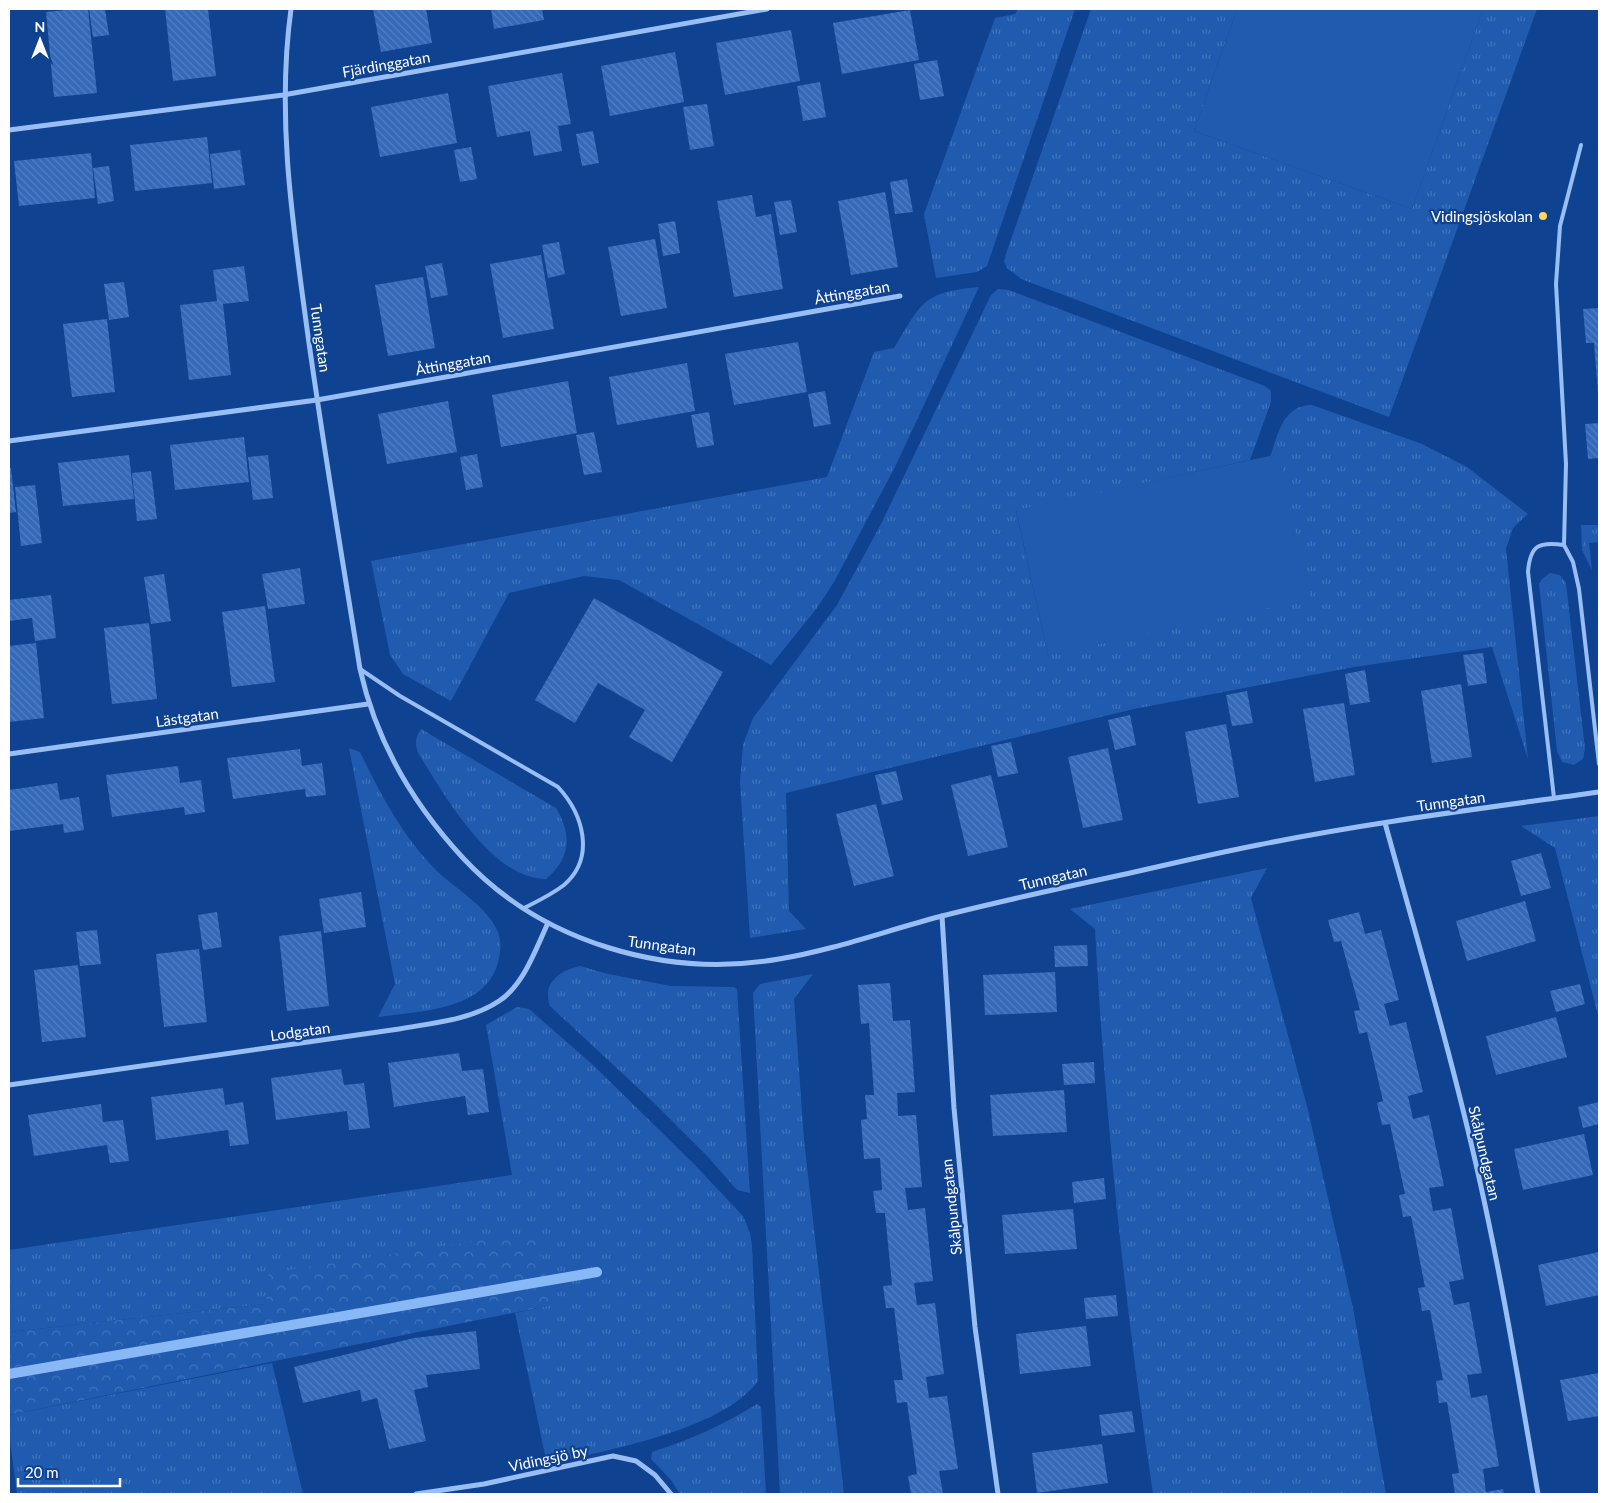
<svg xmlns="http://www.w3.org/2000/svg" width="1608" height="1503" font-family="Lato,sans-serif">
	<defs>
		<pattern id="grass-tufts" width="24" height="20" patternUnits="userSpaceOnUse" patternTransform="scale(1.25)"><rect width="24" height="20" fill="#205bb0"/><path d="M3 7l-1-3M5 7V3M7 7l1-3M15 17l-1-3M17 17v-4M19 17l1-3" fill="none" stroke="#4174bc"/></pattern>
		<pattern id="forest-crowns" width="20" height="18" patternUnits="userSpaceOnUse" patternTransform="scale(1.25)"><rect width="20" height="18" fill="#205bb0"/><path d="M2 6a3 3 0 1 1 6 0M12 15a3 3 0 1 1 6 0" fill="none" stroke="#4174bc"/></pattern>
		<pattern id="building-back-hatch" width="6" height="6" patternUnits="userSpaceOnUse" patternTransform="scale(1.25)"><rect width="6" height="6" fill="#3369b8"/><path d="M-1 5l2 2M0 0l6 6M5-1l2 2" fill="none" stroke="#5280c3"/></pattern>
	</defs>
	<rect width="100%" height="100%" fill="#0f4290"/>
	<g fill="url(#grass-tufts)">
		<path d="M1018 9H1075L987 266 977 272 936 278 924 214 995 18 1015 14Z"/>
		<path d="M1091 9H1237L1194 131 1412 209 1483 9H1537L1389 417 1021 279 1007 268 1004 261 1007 251Z"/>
		<path d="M979 287 895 467 834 582 817 608 771 665 619 580 584 576 509 593 451 701 403 674 390 655 371 561 827 477 874 352 894 348C922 303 922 292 979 287Z"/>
		<path d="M998 289 1009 290 1265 386 1271 391V402L1250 460 1016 511 1048 655 1279 454 1270 457C1278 434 1283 405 1312 405L1422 444 1467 467 1528 514 1513 528 1506 549 1528 759 1492 647 1354 667 1134 709 786 793 789 911 806 929 750 938 740 782 743 745 753 718 837 605 881 524 991 295Z"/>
		<path d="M1581 525H1599V542L1589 543 1592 570 1582 550Z"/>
		<path d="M1550 573 1560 575 1566 583 1585 749 1583 759 1574 765 1562 762 1557 751 1539 584 1542 579Z"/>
		<path d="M421 729 556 808C572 835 571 858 546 879 491 879 444 794 418 753 415 743 415 738 421 729Z"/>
		<path d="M349 748 360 752C380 793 401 834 433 867 451 886 485 905 496 928 502 939 501 950 498 962 486 1011 419 1011 378 1017L395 984Z"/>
		<path d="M1599 816V1019L1555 848 1521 826Z"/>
		<path d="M1267 868 1251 898 1308 1110 1353 1308 1386 1494H1153C1125 1306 1105 1119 1095 929L1070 909Z"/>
		<path d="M580 966 608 974 671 986 734 987 737 989 750 1193 737 1190 708 1157 652 1101 550 1006C542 983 559 971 580 966Z"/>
		<path d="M813 974 794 999 804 1140 844 1494H780L753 993 760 984Z"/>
		<path d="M517 1007 529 1009 592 1064 693 1163 743 1216 750 1233 752 1246 758 1381C723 1430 604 1451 547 1464L515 1313 552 1305 266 1304 9 1332V1250L512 1175 486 1025Z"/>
		<path d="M272 1363 303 1494H17L9 1433V1415Z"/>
		<path d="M757 1404 761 1407 766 1494H680L671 1480 651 1459 652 1452C690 1440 723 1425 757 1404Z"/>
	</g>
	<path fill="url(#forest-crowns)" d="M535 1232 552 1305 9 1415V1332L266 1304 269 1273Z"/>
	<g fill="#205bb0">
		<path d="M1237 9H1483L1412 209 1194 131Z"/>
		<path d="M1279 454 1310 599 1048 655 1016 510Z"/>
	</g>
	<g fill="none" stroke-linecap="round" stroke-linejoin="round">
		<path stroke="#89b8f7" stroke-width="10" d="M9 1374 597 1272"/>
	</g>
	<g fill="url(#building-back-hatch)">
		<path d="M77 9H88L97 93 54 97 46 12Z"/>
		<path d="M89 9H105L109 35 93 37Z"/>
		<path d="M165 9H208L216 76 173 81Z"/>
		<path d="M373 9H426L432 43 381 52Z"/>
		<path d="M491 9H542L544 20 494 29Z"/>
		<path d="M910 10 919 60 842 74 833 23Z"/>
		<path d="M791 30 800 81 725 95 716 43Z"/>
		<path d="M675 52 684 102 610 116 601 66Z"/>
		<path d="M937 60 944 96 920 100 914 64Z"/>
		<path d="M562 73 571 124 558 126 562 151 534 156 530 131 497 137 488 86Z"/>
		<path d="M820 82 826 117 803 121 797 86Z"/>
		<path d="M448 93 457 143 380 157 371 107Z"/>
		<path d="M707 104 714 146 690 150 683 107Z"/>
		<path d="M593 131 599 163 582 166 576 134Z"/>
		<path d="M207 137 212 183 135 191 130 145Z"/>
		<path d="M471 147 477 179 460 182 454 150Z"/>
		<path d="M240 150 245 185 214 189 210 154Z"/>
		<path d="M91 153 95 198 19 206 14 161Z"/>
		<path d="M109 166 114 201 98 204 93 168Z"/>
		<path d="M907 179 913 212 895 214 890 182Z"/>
		<path d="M885 192 898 267 851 275 838 201Z"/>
		<path d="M752 195 756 217 771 214 783 289 734 297 717 201Z"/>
		<path d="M791 200 797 232 780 235 774 202Z"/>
		<path d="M675 221 680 253 663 256 658 224Z"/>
		<path d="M655 239 667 308 621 316 608 247Z"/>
		<path d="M559 242 565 274 548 278 542 245Z"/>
		<path d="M541 255 554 329 503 338 490 264Z"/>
		<path d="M442 263 448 295 431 298 425 266Z"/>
		<path d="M244 266 249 301 223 304 231 375 189 380 180 305 217 301 213 270Z"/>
		<path d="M423 277 435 348 388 356 375 285Z"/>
		<path d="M124 282 129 317 109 320 104 284Z"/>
		<path d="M1599 308V393H1598L1594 343H1586L1583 309Z"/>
		<path d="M107 319 115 392 72 397 63 324Z"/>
		<path d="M798 342 807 392 734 405 725 354Z"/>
		<path d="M687 363 695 411 617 425 609 377Z"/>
		<path d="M568 381 577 433 501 447 492 395Z"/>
		<path d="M825 391 831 424 814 427 808 394Z"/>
		<path d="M448 401 457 452 387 464 378 414Z"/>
		<path d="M709 412 714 445 697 448 691 415Z"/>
		<path d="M1599 423V458L1588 459 1585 424Z"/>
		<path d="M594 432 602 472 584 475 576 435Z"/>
		<path d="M244 437 249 482 175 490 170 445Z"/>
		<path d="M477 454 483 487 466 490 460 457Z"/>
		<path d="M129 455 134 499 63 506 58 463Z"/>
		<path d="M268 455 273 498 253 500 248 457Z"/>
		<path d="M9 468H11L16 512 9 513Z"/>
		<path d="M151 471 157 519 137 521 132 473Z"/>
		<path d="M35 485 42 543 21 546 15 487Z"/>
		<path d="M300 568 305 604 268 609 262 574Z"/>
		<path d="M164 574 171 621 151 624 144 577Z"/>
		<path d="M51 595 56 638 35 641 32 618 9 621V600Z"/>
		<path d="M594 598 723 672 672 762 629 737 645 710 598 683 575 723 535 700Z"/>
		<path d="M265 606 275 682 232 687 222 612Z"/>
		<path d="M149 623 157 699 112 704 104 628Z"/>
		<path d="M36 643 44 718 9 722V646Z"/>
		<path d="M1483 653 1487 683 1468 686 1463 655Z"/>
		<path d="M1365 670 1370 702 1350 705 1345 674Z"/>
		<path d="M1461 684 1472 757 1432 763 1421 691Z"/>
		<path d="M1247 691 1253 723 1232 726 1226 695Z"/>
		<path d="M1344 703 1355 775 1315 782 1303 709Z"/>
		<path d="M1130 715 1136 745 1115 750 1108 720Z"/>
		<path d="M1226 724 1239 797 1198 804 1185 732Z"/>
		<path d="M1011 742 1018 773 998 777 991 746Z"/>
		<path d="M1108 748 1123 820 1083 828 1068 757Z"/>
		<path d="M300 749 302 766 322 763 326 795 306 797 305 789 233 799 227 758Z"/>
		<path d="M178 766 180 783 201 780 205 812 185 815 184 807 112 817 106 775Z"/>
		<path d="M896 771 903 800 882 805 875 775Z"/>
		<path d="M991 775 1008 847 968 856 951 785Z"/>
		<path d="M57 783 60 800 79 797 84 830 64 833 63 824 9 831V790Z"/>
		<path d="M876 804 894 876 854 886 836 814Z"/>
		<path d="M1541 853 1551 888 1521 896 1511 861Z"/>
		<path d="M361 892 366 927 324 933 319 899Z"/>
		<path d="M1525 901 1536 941 1467 961 1456 921Z"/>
		<path d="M217 912 222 947 203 950 198 915Z"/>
		<path d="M1359 912 1365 934 1381 930 1399 1000 1384 1004 1390 1026 1406 1022 1423 1092 1408 1096 1413 1119 1429 1115 1444 1186 1429 1188 1433 1211 1451 1208 1464 1279 1449 1282 1454 1305 1469 1302 1482 1373 1467 1375 1471 1398 1487 1395 1499 1466 1483 1469 1486 1492 1503 1489 1504 1494H1455L1452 1474 1459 1473 1447 1402 1439 1403 1436 1381 1443 1380 1430 1310 1422 1311 1418 1288 1425 1287 1411 1216 1403 1217 1399 1195 1405 1194 1390 1124 1382 1125 1377 1103 1383 1101 1367 1032 1359 1034 1354 1011 1360 1010 1341 941 1334 942 1328 920Z"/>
		<path d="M97 930 101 964 80 966 76 932Z"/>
		<path d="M321 931 329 1006 287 1011 279 936Z"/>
		<path d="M1087 945 1088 966 1055 967 1054 946Z"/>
		<path d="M199 949 207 1022 164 1027 156 954Z"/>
		<path d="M78 965 86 1037 42 1042 34 970Z"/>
		<path d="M1055 972 1057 1012 985 1015 983 975Z"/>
		<path d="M890 983 893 1021 910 1020 915 1092 897 1093 898 1116 916 1115 922 1187 905 1188 908 1210 925 1208 933 1281 914 1283 917 1305 935 1303 944 1374 926 1377 929 1398 947 1396 958 1469 939 1471 943 1494H911L908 1476 917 1474 907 1402 897 1403 894 1380H903L894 1308H886L883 1286 892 1285 885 1213H876L873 1191 882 1190 880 1158 864 1159 861 1120 867 1119 865 1095H874L869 1023 861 1024 858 985Z"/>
		<path d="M1580 984 1585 1004 1556 1012 1550 991Z"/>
		<path d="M1556 1017 1567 1057 1496 1075 1486 1036Z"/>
		<path d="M459 1053 462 1071 483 1069 489 1112 468 1115 465 1096 394 1107 388 1063Z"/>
		<path d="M1094 1062 1095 1083 1064 1085 1062 1064Z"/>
		<path d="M341 1069 344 1085 364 1083 370 1128 349 1130 347 1111 276 1120 271 1078Z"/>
		<path d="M223 1088 225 1105 243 1102 249 1144 230 1146 228 1130 156 1140 151 1097Z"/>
		<path d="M1064 1090 1067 1132 993 1136 990 1095Z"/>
		<path d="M1599 1102V1124L1583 1128 1578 1107Z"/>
		<path d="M101 1104 103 1122 123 1120 129 1161 110 1163 107 1145 34 1156 28 1115Z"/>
		<path d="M1584 1134 1593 1175 1523 1190 1514 1149Z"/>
		<path d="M1104 1178 1106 1199 1074 1203 1072 1182Z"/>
		<path d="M1073 1209 1077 1249 1005 1254 1002 1215Z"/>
		<path d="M1599 1252V1295L1546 1306 1538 1265Z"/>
		<path d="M1116 1295 1118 1316 1086 1319 1084 1298Z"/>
		<path d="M1086 1326 1091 1366 1020 1374 1016 1334Z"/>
		<path d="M476 1331 480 1369 426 1375 428 1387 414 1390 426 1441 389 1449 377 1398 362 1402 360 1390 303 1403 294 1367 414 1338Z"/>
		<path d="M1599 1373V1416L1568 1421 1560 1380Z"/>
		<path d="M1132 1411 1135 1432 1102 1436 1099 1415Z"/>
		<path d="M1102 1444 1108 1483 1037 1493 1032 1453Z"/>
	</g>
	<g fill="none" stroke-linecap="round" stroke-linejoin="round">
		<g stroke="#98bef4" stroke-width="4">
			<path d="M1564 545 1566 464 1556 284 1560 226 1581 145"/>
			<path d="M360 669 400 696 558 787C583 814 596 857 564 885 551 895 538 901 524 908"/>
			<path d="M1554 798 1528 572C1530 546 1538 541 1564 545L1573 562 1579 589 1599 764"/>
		</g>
		<g stroke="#98bef4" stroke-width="5">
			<path d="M291 9C277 111 291 212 305 314 321 433 341 551 360 669 376 741 413 804 463 858 541 942 666 979 779 959 834 950 888 930 942 916 1001 901 1061 888 1121 875 1166 865 1212 854 1258 845 1371 822 1486 808 1599 792"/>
			<path d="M9 130 283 95 767 9"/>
			<path d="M9 441 317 400 900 296"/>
			<path d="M9 754 368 704"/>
			<path d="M1385 823C1418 942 1453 1061 1480 1182 1503 1285 1520 1390 1538 1494"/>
			<path d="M942 916 954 1108 975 1327 998 1494"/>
			<path d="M9 1085 399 1029C432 1023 471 1020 499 1001 524 985 536 948 548 923"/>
			<path d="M416 1494 484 1484 613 1456 636 1461 655 1475 671 1494"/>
		</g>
	</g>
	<circle fill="#ffd65b" stroke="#0f4290" stroke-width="2" cx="1543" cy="216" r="5"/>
	<g text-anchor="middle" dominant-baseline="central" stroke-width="4.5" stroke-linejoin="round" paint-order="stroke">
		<g font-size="15" fill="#fff" stroke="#0f4290">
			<text transform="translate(386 64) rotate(-10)">Fjärdinggatan</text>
			<text transform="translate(852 292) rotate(-10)">Åttinggatan</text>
			<text transform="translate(321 338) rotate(82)">Tunngatan</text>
			<text transform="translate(453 363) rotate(-10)">Åttinggatan</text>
			<text transform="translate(187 717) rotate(-8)">Lästgatan</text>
			<text transform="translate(1451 801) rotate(-8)">Tunngatan</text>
			<text transform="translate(1053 877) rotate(-13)">Tunngatan</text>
			<text transform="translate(662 945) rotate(8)">Tunngatan</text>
			<text transform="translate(300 1031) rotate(-8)">Lodgatan</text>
			<text transform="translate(1485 1153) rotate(77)">Skålpundgatan</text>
			<text transform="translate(951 1207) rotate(-96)">Skålpundgatan</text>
			<text transform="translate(548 1458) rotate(-12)">Vidingsjö by</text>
		</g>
		<g font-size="15" fill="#fff" stroke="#0f4290" text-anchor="end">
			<text x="1533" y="216">Vidingsjöskolan</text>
		</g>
	</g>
	<rect width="1608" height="1503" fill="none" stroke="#ffffff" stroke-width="20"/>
	<g transform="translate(40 40)" stroke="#0f4290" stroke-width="4" paint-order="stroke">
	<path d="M0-4L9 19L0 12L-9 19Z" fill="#ffffff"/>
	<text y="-8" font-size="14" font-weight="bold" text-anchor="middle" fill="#ffffff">N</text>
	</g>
	<path d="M18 1478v8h102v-8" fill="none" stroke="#ffffff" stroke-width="2.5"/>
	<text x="25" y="1478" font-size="15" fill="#ffffff" stroke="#0f4290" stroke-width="4" paint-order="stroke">20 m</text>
</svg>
